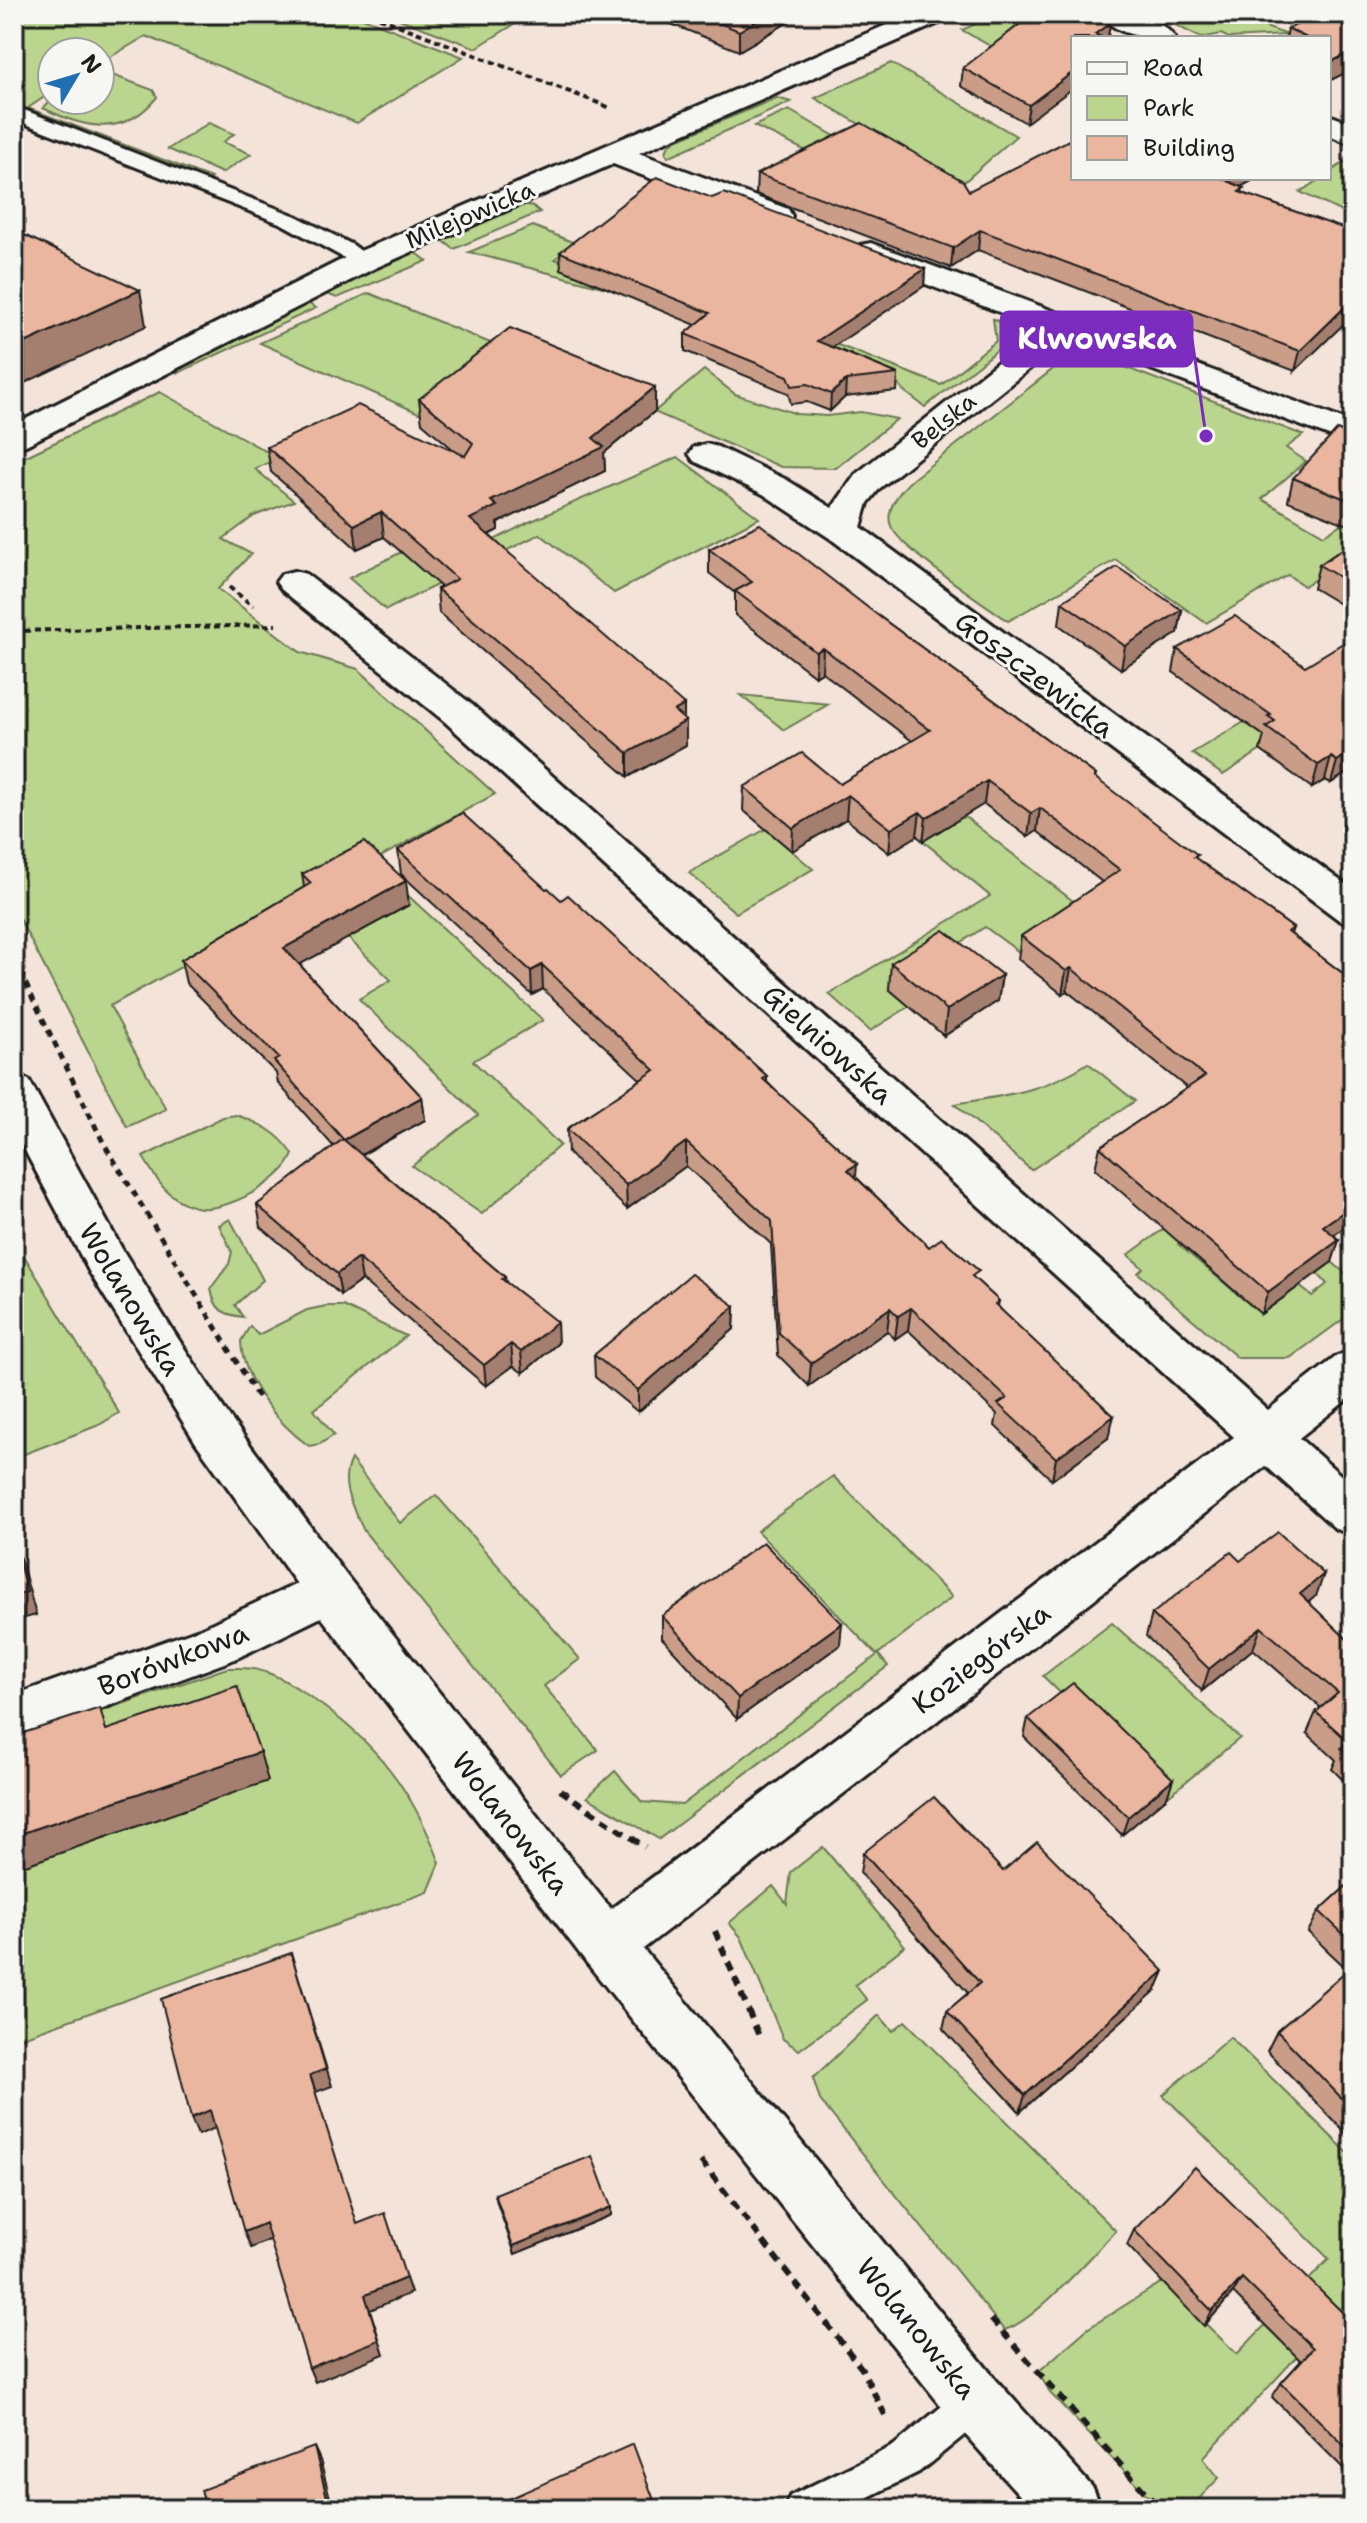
<svg xmlns="http://www.w3.org/2000/svg" width="1367" height="2523" font-family="'Shantell Sans',sans-serif">
	<rect width="100%" height="100%" fill="#f3e3d9"/>
	<filter id="ink" filterUnits="userSpaceOnUse"><feTurbulence type="fractalNoise" baseFrequency=".0125" numOctaves="2"/><feDisplacementMap in="SourceGraphic" scale="16" xChannelSelector="R" yChannelSelector="G"/><feConvolveMatrix kernelMatrix="1 2 1 2 8 2 1 2 1" color-interpolation-filters="sRGB"/></filter>
	<g filter="url(#ink)">
		<g fill="#bad58d" stroke="#6b7854" stroke-width="2">
			<path d="M14 14H353L463 57 357 123 146 36 100 63V52H52V92L28 108 211 178 207 181 131 154 14 105Z"/>
			<path d="M386 14H531L476 48Z"/>
			<path d="M997 14H1039L1040 74 962 30Z"/>
			<path d="M1154 14H1228L1288 35 1229 38 1221 34 1201 38Z"/>
			<path d="M891 63 1016 136 962 184 815 98Z"/>
			<path d="M104 72 153 90 157 97C124 138 85 129 43 108L52 99 100 100V74Z"/>
			<path d="M777 98 791 102 668 157 666 153 668 146 676 140Z"/>
			<path d="M789 110 838 138 808 152 754 126Z"/>
			<path d="M209 123 234 134 223 142 251 154 222 173 168 149Z"/>
			<path d="M1346 161 1353 164V212L1348 215 1300 192 1322 178H1329V173Z"/>
			<path d="M522 204 533 206 540 212 454 249 442 240Z"/>
			<path d="M533 226 575 243 555 259 617 284 610 289 469 252Z"/>
			<path d="M410 253 418 254 427 261 337 298 324 293Z"/>
			<path d="M369 293 512 352 455 429 260 343Z"/>
			<path d="M306 302 316 308 178 373 173 370Z"/>
			<path d="M993 319 1011 327 1015 336 925 407 904 391 885 370 798 335 802 331 941 385 996 341Z"/>
			<path d="M1071 355H1093L1303 435 1286 448 1306 461 1262 499 1324 535 1353 516V556L1304 586 1288 575 1206 623 1116 560 1008 621C985 604 899 548 891 526 884 509 902 488 914 478Z"/>
			<path d="M704 370 735 394 797 414 827 416 861 412 897 419 836 468 781 467 654 412Z"/>
			<path d="M160 392 278 458 255 469 294 501 254 516 223 539 251 554 218 589 300 652 358 669 495 794 110 1006 166 1109 127 1127 14 908V462Z"/>
			<path d="M678 457 759 518 614 593 540 534 386 610 349 578 424 541 452 562 527 523Z"/>
			<path d="M1298 690 1270 744 1223 775 1192 753Z"/>
			<path d="M740 695 829 704 784 730Z"/>
			<path d="M964 816 1133 948 1023 955 985 927 889 989 910 1006 870 1031 829 994 990 896 923 841Z"/>
			<path d="M766 829 813 869 736 913 689 873Z"/>
			<path d="M403 891 543 1020 473 1061 560 1145 482 1214 412 1166 478 1115 359 999 391 980 348 938 377 922Z"/>
			<path d="M1088 1063 1135 1101 1031 1170 955 1104C1006 1095 1043 1092 1088 1063Z"/>
			<path d="M236 1115C260 1123 278 1132 293 1154 285 1180 228 1211 201 1208 192 1207 180 1202 173 1196 160 1188 151 1169 143 1157L223 1117Z"/>
			<path d="M1267 1153 1284 1167 1178 1244 1261 1314 1299 1286 1312 1296 1327 1284 1317 1273 1332 1262 1353 1280V1312L1290 1358H1238L1138 1273 1143 1268 1128 1255Z"/>
			<path d="M230 1219 263 1280 235 1305 243 1317C223 1315 214 1309 211 1288L229 1264 232 1252 219 1225Z"/>
			<path d="M14 1239 119 1413 99 1425 14 1458Z"/>
			<path d="M326 1306H343L406 1336 314 1410 334 1435 320 1444 309 1446C278 1424 242 1380 241 1341L250 1326 258 1335 307 1310Z"/>
			<path d="M351 1459 400 1523 436 1495 580 1659 544 1686 598 1750 561 1775 364 1531C353 1507 338 1485 351 1459Z"/>
			<path d="M833 1476 952 1597 878 1654 888 1666 659 1839 587 1797 615 1771 642 1802 682 1805 877 1655 757 1531Z"/>
			<path d="M1112 1623 1240 1738 1167 1797 1043 1676Z"/>
			<path d="M227 1668C237 1668 249 1667 258 1670 277 1674 298 1688 313 1699 377 1743 413 1791 440 1863L428 1892 14 2040V1741Z"/>
			<path d="M823 1847 905 1946 855 1985 867 2000 799 2050 783 2039 741 1937 729 1923 773 1886 787 1904 791 1872Z"/>
			<path d="M879 2015 893 2031 905 2021 1116 2231C1091 2256 1035 2322 1004 2330L820 2100 813 2078Z"/>
			<path d="M1230 2037 1353 2158V2300L1350 2299 1203 2458 1219 2478 1189 2509H1160L1051 2394 1038 2372 1087 2329 1162 2282 1237 2354 1329 2259 1163 2095Z"/>
		</g>
		<g fill="none" stroke-linecap="round" stroke-linejoin="round">
			<g stroke="#1c1c1c" stroke-width="6">
				<g id="lane">
					<path d="M14 106 296 216 353 245 374 261 364 267 357 265 282 224 31 126 14 119Z"/>
					<path d="M976 2383 989 2389 995 2402 989 2415 919 2472 844 2509H784L790 2496 893 2446 963 2389Z"/>
				</g>
			</g>
			<g stroke="#1c1c1c" stroke-width="6">
				<g id="street">
					<path d="M912 14H950L946 20 639 153 788 209 792 216 788 223 777 225 766 223 613 164 375 268 26 445 14 448V425L353 254Z"/>
					<path d="M1101 14C1126 14 1159 15 1175 38 1150 38 1117 38 1101 14Z"/>
					<path d="M1329 115 1353 124V145L1329 135Z"/>
					<path d="M871 243 1353 423V445L1068 338 880 488 868 503 861 527 1353 890V924L1339 920 831 539 763 494 694 461 689 454 694 447 706 444 718 447 787 480 832 508 856 474 1041 328 860 259 855 252 860 245Z"/>
					<path d="M294 571 306 574 470 703 1268 1410 1337 1356 1353 1350V1395L1299 1438 1353 1486V1535L1336 1529 1266 1466 625 1963 606 1970 587 1963 580 1945 587 1927 1234 1437 444 721 282 590 276 582 282 574Z"/>
					<path d="M329 1569 346 1575 353 1590 346 1605 235 1659 14 1741V1695L202 1628Z"/>
				</g>
			</g>
			<g stroke="#1c1c1c" stroke-width="6">
				<path id="secondary" d="M14 1075 29 1080 122 1249 173 1331 228 1415 346 1575 625 1927 997 2381 1093 2488 1102 2509H1032L955 2423 587 1963 312 1605 196 1443 90 1273 14 1130Z"/>
			</g>
			<g stroke="#1c1c1c" stroke-width="4" stroke-dasharray="6 4" stroke-linecap="butt">
				<path d="M370 14 611 108"/>
				<path d="M977 19 987 14"/>
				<path d="M229 587 253 606"/>
				<path d="M14 631 276 625"/>
			</g>
			<path stroke="#1c1c1c" stroke-width="5" stroke-dasharray="7 6" stroke-linecap="butt" d="M14 960 103 1142 261 1402"/>
			<g stroke="#1c1c1c" stroke-width="6" stroke-dasharray="10 7" stroke-linecap="butt">
				<path d="M560 1790 645 1847"/>
				<path d="M715 1931 759 2036"/>
				<path d="M701 2161 862 2369 885 2415"/>
				<path d="M991 2319 1160 2509"/>
				<path d="M934 2499 942 2509"/>
			</g>
			<use href="#lane" fill="#f6f6f2" fill-rule="evenodd"/>
			<use href="#street" fill="#f6f6f2" fill-rule="evenodd"/>
			<use href="#secondary" fill="#f6f6f2" fill-rule="evenodd"/>
		</g>
		<g fill="#ca9d89" stroke="#1c1c1c" stroke-width="2">
			<path d="M646 14H802L739 51Z"/>
			<path d="M1086 14 1026 123 961 86 963 68Z"/>
			<path d="M1353 14V69L1329 81V38H1286L1288 29Z"/>
			<path d="M757 174 969 191 1242 187 1243 193 1342 228 1295 371 978 250 951 268 756 194Z"/>
			<path d="M712 198 925 269 924 286 832 347 898 374 897 391 845 397 830 411 807 402 791 404 788 393 685 351V334L696 325 561 269 560 252Z"/>
			<path d="M419 399 655 411 604 453 605 471 498 523V530L489 535 684 719 686 745 628 777 439 613 437 589 441 587 384 537 357 549 271 472 267 447 455 451 422 423Z"/>
			<path d="M1353 437V527L1288 501 1293 478Z"/>
			<path d="M1353 542V612L1313 588 1319 565Z"/>
			<path d="M709 549 880 617 1096 775 1095 778 1197 859 1293 928 1291 934 1353 981V1221L1334 1235 1339 1240 1332 1262 1261 1314 1095 1169 1100 1147 1187 1088 1067 991 1062 994 1018 959 1021 936 1102 882 1037 831 1028 837 984 804 923 841 917 836 889 853 846 819 792 851 743 810 744 787 840 784 912 741 822 672 815 676 735 615V593L709 573Z"/>
			<path d="M1062 602 1182 610 1178 633 1121 669 1059 625Z"/>
			<path d="M1177 649 1353 769 1331 783 1325 780 1312 788 1260 750 1264 736 1173 672Z"/>
			<path d="M398 850 546 889 561 900 767 1076V1082L856 1177 929 1247 977 1281 999 1301 998 1306 1108 1438 1052 1480 995 1426 997 1414 908 1330 895 1339 887 1331 809 1386 778 1355 771 1244 686 1166 627 1209 568 1153 567 1129 641 1080 543 989 532 995 401 874Z"/>
			<path d="M302 874 409 905 299 964 422 1097 425 1120 362 1155 505 1277 506 1282 558 1343 523 1373 513 1366 486 1386 362 1280 341 1295 261 1227 257 1205 334 1147 278 1083 276 1073 186 983 181 960 304 887Z"/>
			<path d="M891 963 1002 975 998 1001 944 1036 889 989Z"/>
			<path d="M735 1306 734 1329 638 1412 595 1377 594 1355Z"/>
			<path d="M1240 1561 1316 1596 1308 1602 1353 1645V1790L1332 1769 1336 1760 1307 1733 1316 1712 1321 1708 1253 1649 1202 1691 1146 1636 1152 1614Z"/>
			<path d="M662 1616 840 1645 737 1719 662 1638Z"/>
			<path d="M1028 1718 1173 1779 1167 1797 1122 1835 1024 1737Z"/>
			<path d="M863 1853 1003 1871 1156 1990 1020 2112 943 2029 947 2011 968 1993 860 1873Z"/>
			<path d="M1353 1880V2141L1267 2051 1277 2031 1348 1970 1308 1932 1319 1911Z"/>
			<path d="M495 2194 611 2207V2215L515 2254 497 2203Z"/>
			<path d="M1134 2230 1344 2314 1353 2316V2463L1346 2471 1272 2397 1281 2383 1301 2361 1233 2293 1204 2326 1127 2245Z"/>
		</g>
		<g fill="#a47f6f" stroke="#1c1c1c" stroke-width="2">
			<path d="M768 14H802L739 51V31Z"/>
			<path d="M1110 23 1108 38H1095V34Z"/>
			<path d="M1353 51V69L1329 81V63Z"/>
			<path d="M1073 72V88L1026 123 1029 105Z"/>
			<path d="M1224 178H1257L1219 199Z"/>
			<path d="M980 230 978 250 951 268 953 248Z"/>
			<path d="M925 269 924 286 816 358 817 341Z"/>
			<path d="M140 290 146 326 14 388V348Z"/>
			<path d="M1353 299V315L1295 371 1300 351Z"/>
			<path d="M846 380 845 397 830 411 831 394Z"/>
			<path d="M655 387V411L604 453 605 471 498 523V530L472 543 470 519 491 501 593 438Z"/>
			<path d="M381 512 384 537 357 549 354 525Z"/>
			<path d="M1182 610 1178 633 1121 669 1125 646Z"/>
			<path d="M823 648 822 672 815 676 816 652Z"/>
			<path d="M684 705V722L686 721V745L628 777V753L674 711Z"/>
			<path d="M1353 706V725L1346 710Z"/>
			<path d="M1353 750V769L1331 783 1337 761Z"/>
			<path d="M1331 757 1325 780 1312 788 1318 765Z"/>
			<path d="M987 781 984 804 923 841 926 818Z"/>
			<path d="M848 795 846 819 792 851 793 828Z"/>
			<path d="M1040 808 1037 831 1028 837 1031 813Z"/>
			<path d="M920 812 917 836 889 853 891 829Z"/>
			<path d="M406 881 409 905 288 971 284 948Z"/>
			<path d="M542 965 543 989 532 995 531 971Z"/>
			<path d="M1071 968 1067 991 1062 994 1066 971Z"/>
			<path d="M1002 975 998 1001 944 1036 947 1010Z"/>
			<path d="M422 1097 425 1120 348 1162 344 1140Z"/>
			<path d="M686 1142V1166L627 1209 626 1185Z"/>
			<path d="M857 1164 855 1188 848 1170Z"/>
			<path d="M1353 1205V1221L1316 1248 1323 1226Z"/>
			<path d="M1339 1240 1332 1262 1261 1314 1268 1292Z"/>
			<path d="M358 1258 362 1280 341 1295 337 1274Z"/>
			<path d="M735 1306 734 1329 638 1412V1390Z"/>
			<path d="M890 1308 887 1331 809 1386 811 1363Z"/>
			<path d="M911 1308 908 1330 895 1339 898 1316Z"/>
			<path d="M557 1322 558 1343 523 1373 521 1352Z"/>
			<path d="M511 1344 513 1366 486 1386 484 1365Z"/>
			<path d="M1114 1416 1108 1438 1052 1480 1056 1458Z"/>
			<path d="M14 1535 36 1615 14 1621Z"/>
			<path d="M1324 1574 1316 1596 1291 1616 1300 1594Z"/>
			<path d="M842 1623 840 1645 737 1719 738 1698Z"/>
			<path d="M1261 1627 1253 1649 1202 1691 1209 1669Z"/>
			<path d="M260 1752 268 1781 14 1869V1836Z"/>
			<path d="M1173 1779 1167 1797 1122 1835 1128 1817Z"/>
			<path d="M291 1953 332 2086 316 2092 310 2075Z"/>
			<path d="M1164 1971 1156 1990 1020 2112 1025 2095Z"/>
			<path d="M210 2110 218 2127 198 2135 191 2118Z"/>
			<path d="M611 2207V2215L515 2254 513 2246Z"/>
			<path d="M265 2223 272 2239 251 2248 244 2232Z"/>
			<path d="M406 2278 411 2293 370 2310 384 2354 315 2382 309 2368 365 2295Z"/>
			<path d="M1242 2278 1233 2293 1204 2326 1212 2311Z"/>
			<path d="M314 2447 320 2460 333 2509H330Z"/>
			<path d="M655 2503 656 2509H641Z"/>
		</g>
		<g fill="#ebb69f" stroke="#1c1c1c" stroke-width="2">
			<path d="M697 14H768L739 31Z"/>
			<path d="M1033 14H1086L1110 23 1095 34 1103 38H1073V72L1029 105 963 68Z"/>
			<path d="M1317 14H1353V51L1329 63V38H1307L1288 29Z"/>
			<path d="M862 123 963 181 969 191 1073 138V178H1224L1223 179 1244 188 1239 192 1342 228 1353 220V299L1300 351 980 230 953 248 757 174Z"/>
			<path d="M657 177 712 198 724 193 925 269 817 341 898 374 846 380 831 394 808 384 792 386 788 376 685 334 710 313 560 252Z"/>
			<path d="M22 234 140 290 14 348V238Z"/>
			<path d="M510 328 655 387 593 438 604 447 491 501 497 506 470 519 684 705 674 711 686 721 628 753 437 589 457 579 381 512 354 525 267 447 358 405 465 456 473 443 419 399Z"/>
			<path d="M1337 430 1353 437V502L1293 478Z"/>
			<path d="M760 524 880 617 1096 775 1094 777 1198 855 1194 857 1293 928 1288 932 1353 981V1205L1323 1226 1339 1240 1268 1292 1100 1147 1205 1076 1071 968 1066 971 1021 936 1120 870 1040 808 1031 813 987 781 926 818 920 812 891 829 848 795 793 828 744 787 802 753 840 784 930 730 823 648 816 652 735 591 752 582 709 549Z"/>
			<path d="M1353 542V585L1319 565Z"/>
			<path d="M1117 567 1182 610 1125 646 1062 602Z"/>
			<path d="M1235 616 1305 666 1353 637V706L1346 710 1353 715V750L1337 761 1331 757 1318 765 1266 727 1275 721 1268 716 1271 715 1177 649Z"/>
			<path d="M462 813 546 889 548 888 561 900 568 895 767 1076 763 1079 857 1164 848 1170 929 1247 942 1238 979 1271 972 1276 999 1301 995 1304 1114 1416 1056 1458 998 1404 1007 1398 911 1308 898 1316 890 1308 811 1363 779 1333 772 1221 686 1142 626 1185 567 1129 655 1070 542 965 531 971 398 850Z"/>
			<path d="M364 842 406 881 284 948 422 1097 344 1140 505 1277 502 1279 557 1322 521 1352 511 1344 484 1365 358 1258 337 1274 257 1205 343 1139 274 1061 279 1058 181 960 311 883 302 874Z"/>
			<path d="M944 930 1002 975 947 1010 891 963Z"/>
			<path d="M691 1274 735 1306 638 1390 594 1355Z"/>
			<path d="M1278 1532 1324 1574 1300 1594 1353 1645V1760L1341 1748 1348 1741 1316 1712 1338 1693 1261 1627 1209 1669 1152 1614 1231 1552 1240 1561Z"/>
			<path d="M763 1542 842 1623 738 1698 662 1616Z"/>
			<path d="M14 1544 27 1592 14 1596Z"/>
			<path d="M1073 1683 1173 1779 1128 1817 1028 1718Z"/>
			<path d="M237 1686 260 1752 14 1836V1736L100 1708 106 1730Z"/>
			<path d="M934 1797 1003 1871 1037 1842 1164 1971 1025 2095 947 2011 980 1983 863 1853Z"/>
			<path d="M1353 1880V1943L1319 1911Z"/>
			<path d="M291 1953 326 2069 310 2075 357 2224 385 2213 406 2278 365 2295 379 2340 309 2368 265 2223 244 2232 210 2110 191 2118 161 1999Z"/>
			<path d="M1353 1965V2110L1277 2031Z"/>
			<path d="M592 2156 611 2207 513 2246 495 2194Z"/>
			<path d="M1195 2167 1344 2314 1347 2311 1353 2316V2454L1281 2383 1313 2348 1242 2278 1212 2311 1134 2230Z"/>
			<path d="M633 2444 655 2503 641 2509H496L495 2505Z"/>
			<path d="M314 2447 330 2509H206L201 2490Z"/>
		</g>
	</g>
	<g text-anchor="middle" dominant-baseline="central" stroke-width="6" stroke-linejoin="round" paint-order="stroke">
		<g font-size="24" fill="#1c1c1c" stroke="#f6f6f2">
			<text transform="translate(470 215) rotate(-23)">Milejowicka</text>
			<text transform="translate(944 421) rotate(-39)">Belska</text>
		</g>
		<g font-size="28" fill="#1c1c1c" stroke="#f6f6f2">
			<text transform="translate(1035 674) rotate(37)">Goszczewicka</text>
			<text transform="translate(828 1044) rotate(42)">Gielniowska</text>
			<text transform="translate(131 1299) rotate(59)">Wolanowska</text>
			<text transform="translate(981 1658) rotate(-37)">Koziegórska</text>
			<text transform="translate(173 1659) rotate(-21)">Borówkowa</text>
			<text transform="translate(511 1823) rotate(52)">Wolanowska</text>
			<text transform="translate(917 2328) rotate(51)">Wolanowska</text>
		</g>
	</g>
	<path fill="none" stroke="#7b2cbf" stroke-width="3" d="M1206 436L1192 339"/>
	<circle fill="#7b2cbf" stroke="#f6f6f2" stroke-width="3" cx="1206" cy="436" r="8"/>
	<rect fill="#7b2cbf" stroke="#7b2cbf" stroke-width="3" x="1001" y="312" width="191" height="54" rx="8"/>
	<g font-size="30" text-anchor="middle" font-weight="bold" fill="#fff">
		<text x="1097" y="349">Klwowska</text>
	</g>
	<rect width="1367" height="2523" fill="none" stroke="#f6f6f2" stroke-width="48"/>
	<rect x="24" y="24" width="1319" height="2475" fill="none" stroke="#1c1c1c" stroke-width="3" filter="url(#ink)"/>
	<rect x="1071" y="36" width="260" height="144" fill="#f6f6f2" stroke="#9f9f9c" stroke-width="2"/>
	<rect x="1087" y="62" width="40" height="12" fill="#f6f6f2" stroke="#9f9f9c" stroke-width="2"/>
	<text x="1143" y="76" font-size="24" fill="#1c1c1c">Road</text>
	<rect x="1087" y="96" width="40" height="24" fill="#bad58d" stroke="#9f9f9c" stroke-width="2"/>
	<text x="1143" y="116" font-size="24" fill="#1c1c1c">Park</text>
	<rect x="1087" y="136" width="40" height="24" fill="#ebb69f" stroke="#9f9f9c" stroke-width="2"/>
	<text x="1143" y="156" font-size="24" fill="#1c1c1c">Building</text>
	<g transform="translate(76 76) rotate(52)"><circle r="38" fill="#f6f6f2" stroke="#9f9f9c" stroke-width="2"/>
	<path d="M0-6L14 30L0 20L-14 30Z" fill="#1f6fb2"/>
	<text y="-12" font-size="22" font-weight="bold" text-anchor="middle" fill="#1c1c1c">N</text>
	</g>
</svg>
